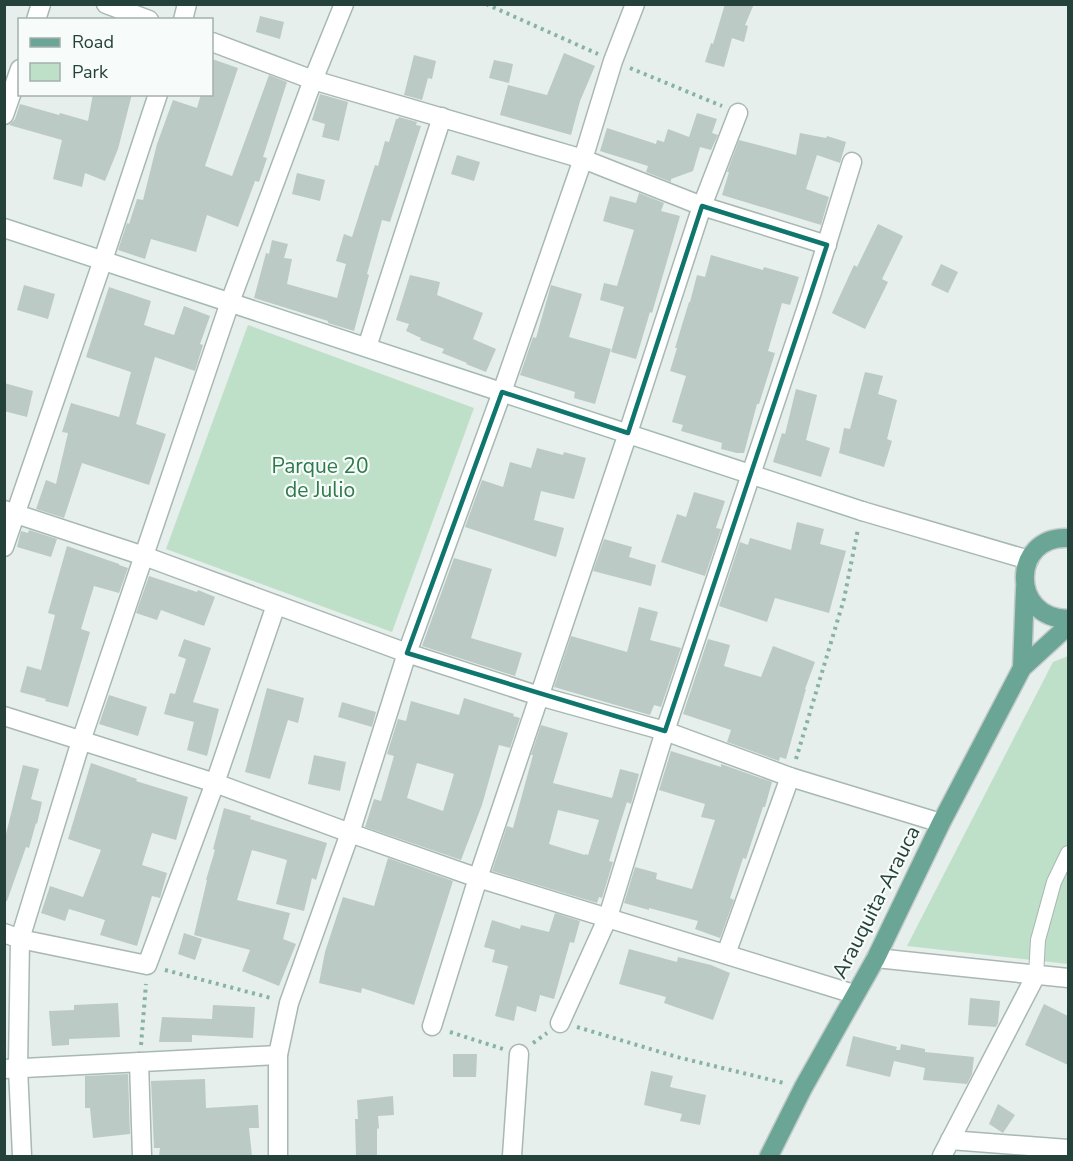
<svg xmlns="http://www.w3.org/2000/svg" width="1073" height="1161" font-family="'Nunito Sans',sans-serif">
	<rect width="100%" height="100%" fill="#e6efeb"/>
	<g fill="#bfe0c8">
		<path d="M248 325 474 408 392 632 166 549Z"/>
		<path d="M1068 656V964L907 946 1053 662Z"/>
	</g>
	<g fill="#bbcac4" fill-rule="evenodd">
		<path d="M725 4H754L745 25 748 26 744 42 732 38 724 67 705 62 711 43 713 44Z"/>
		<path d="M260 16 284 22 280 39 256 32Z"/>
		<path d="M564 53 595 66 580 101 571 135 500 115 508 85 547 95Z"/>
		<path d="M414 55 436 61 432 79 428 78 422 100 404 95Z"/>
		<path d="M212 59 238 68 205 166 232 176 269 75 287 82 263 157 267 158 259 182 255 181 238 227 207 215 196 252 151 239 145 259 118 250 127 223 129 224 137 199 143 200 157 144 173 100 197 108 201 94H212Z"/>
		<path d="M494 60 513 64 509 83 489 78Z"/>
		<path d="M93 94H132L118 149 105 181 85 173 82 187 53 179 62 140 9 125 15 119 20 104 59 115 60 113 88 121Z"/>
		<path d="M320 94 348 102 339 141 322 137 325 124 312 120Z"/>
		<path d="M697 113 717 119 712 133 718 135 711 150 700 147 693 171 671 179V182L646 172 648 166 600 151 607 128 656 144 657 140 664 142 668 129 689 137Z"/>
		<path d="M399 117 417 122 416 125 421 126 390 222 382 220 367 274 369 275 354 331 328 323V321L254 298 266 253 269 254 272 240 288 244 284 258 292 259 287 284 337 298 346 264 336 261 344 234 352 237 375 165 378 166 385 141 389 142 396 119H398Z"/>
		<path d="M800 133 826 138 827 136 846 142 840 163 817 155 806 189 829 197 821 225 722 195 729 172H727L739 140 796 155Z"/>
		<path d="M457 155 480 162 474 181 451 174Z"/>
		<path d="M297 173 325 180 320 201 292 194Z"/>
		<path d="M639 193 664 203 661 211 680 216 652 313 650 312 636 359 611 352 624 307 600 300 604 283 617 286 634 230 603 221 610 196 636 203Z"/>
		<path d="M878 224 903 236 882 279 888 282 865 329 832 313 854 265 857 267Z"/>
		<path d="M711 255 763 270 764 267 799 277 790 305 782 303 768 351 775 353 759 404H757L744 453H737L721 449 722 443 681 431 683 425 672 422 686 376 670 371 677 348H675L689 302H690L697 275 705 277Z"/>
		<path d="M941 264 958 272 948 293 931 285Z"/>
		<path d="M410 275 440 282 437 295 483 313 473 339 496 349 486 372 466 364 467 363 442 353 444 349 420 340 421 338 406 331 409 324 396 320Z"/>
		<path d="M24 285 55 294 48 319 17 310Z"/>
		<path d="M551 285 582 294 569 337 611 349 595 404 574 398 575 392 520 375 533 337 536 338Z"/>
		<path d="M109 287 151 301 144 325 174 335 184 306 210 316 200 344 203 345 195 371 155 357 136 424 166 434 149 485 82 463 64 518 36 509 46 480 56 484 68 433 62 432 71 403 119 417 131 372 86 357Z"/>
		<path d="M865 372 883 376 878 394 897 400 887 439 892 441 884 467 839 453 844 428 850 429Z"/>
		<path d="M4 383 33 391 27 417 4 411Z"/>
		<path d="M796 389 817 395 806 440 830 448 821 477 773 462 782 433 785 434Z"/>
		<path d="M537 448 563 455 564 452 586 458 574 499 541 491 534 520 564 528 556 557 465 527 482 480 503 487 510 462 531 468Z"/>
		<path d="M694 492 725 501 716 528 721 529 705 576 661 562 677 514 686 517Z"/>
		<path d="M797 522 824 529 820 544 846 551 829 613 775 598 767 622 719 606 740 542 748 545 750 538 791 550Z"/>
		<path d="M29 530 57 539 51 557 17 547 21 531 28 533Z"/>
		<path d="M604 539 632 547 629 557 656 565 651 586 593 571Z"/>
		<path d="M67 546 119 564V565L128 568 119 593 94 586 81 629 90 632 68 707 45 701 46 699 20 692 27 666 41 670 55 615 48 613Z"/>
		<path d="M454 558 492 569 471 638 522 653 515 676 422 646Z"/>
		<path d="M149 576 197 592 198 590 215 597 204 626 161 610 157 620 136 613Z"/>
		<path d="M639 607 658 612 650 640 681 648 661 707 654 705 650 715 554 687 571 636 627 652Z"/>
		<path d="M184 639 211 648 193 702 219 709 207 756 187 750 194 722 164 714 170 693 175 694 186 659 178 656Z"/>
		<path d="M708 639 730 645 724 666 761 677 773 646 815 662 805 689H806L786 759 780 757 779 761 727 742 731 730 683 714Z"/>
		<path d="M267 688 304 698 298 723 288 720 270 779 245 772Z"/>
		<path d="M109 695 147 707 138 736 99 724Z"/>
		<path d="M464 698 514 714 513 716 520 718 510 748 499 745 482 805 461 860 365 827 374 799 381 801 394 756 387 754 398 719 406 721 411 701 459 715ZM417 763 454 774 443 811 407 798Z"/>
		<path d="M342 702 376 712 372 727 338 717Z"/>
		<path d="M541 725 568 733 553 783 612 798 620 769 639 774 631 804 627 802 619 827 609 861 613 862 602 898 599 897 597 903 492 871 507 826 513 828 533 755H531ZM558 810 599 820 588 855 585 854V855L549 844Z"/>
		<path d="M671 751 721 767V764L772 782 765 807H763L746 859 743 858 730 898 734 900 720 938 695 929 698 921 649 908V910L624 903 635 867 657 873 656 879 692 889 715 820 701 817 705 804 659 790Z"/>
		<path d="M314 755 346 762 340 791 308 784Z"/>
		<path d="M91 763 137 779 136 781 188 797 176 840 152 833 142 865 167 873 160 898 152 896 137 946 100 935 105 920 69 909 65 921 41 913 50 886 83 897 101 850 68 839Z"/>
		<path d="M23 765 39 769 31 799 42 802 37 824 36 823 29 848 26 847 7 901H4V842Z"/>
		<path d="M224 808 251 816 250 819 327 843 316 880 312 878 304 911 276 904 287 860 252 850 237 900 290 913 283 939 296 944 279 986 242 971 250 950 194 935 207 880H206L215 850 213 849Z"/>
		<path d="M388 858 453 881 414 1005 362 988 361 993 319 983 325 952 343 897 374 906Z"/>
		<path d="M555 913 580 921 574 943 570 942 554 999 540 995 536 1012 517 1006 514 1021 495 1016 508 966 492 962 495 950 484 947 492 920 520 929 521 925 549 932Z"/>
		<path d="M184 933 202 939 195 960 178 954Z"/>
		<path d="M629 949 677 962 678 957 711 965 730 973 713 1020 664 1003 666 997 619 984Z"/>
		<path d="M970 998 1000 1001 998 1023 996 1027 968 1025Z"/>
		<path d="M118 1003 120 1037 69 1039V1045L52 1046 49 1011 74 1010V1005Z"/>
		<path d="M1044 1004 1068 1016V1065L1025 1045Z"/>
		<path d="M213 1005 255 1007 253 1038 192 1035V1042H159L162 1017 212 1019Z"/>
		<path d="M853 1036 897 1047 896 1050H900L901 1044 925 1049V1052L974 1057 972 1074 967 1084 923 1080 925 1068 894 1061 890 1077 846 1066Z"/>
		<path d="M453 1054H477L476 1077H453Z"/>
		<path d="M651 1071 673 1076 670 1087 706 1095 700 1125 680 1121 682 1114 644 1105Z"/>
		<path d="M128 1074 130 1134 93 1138 90 1108H85V1076Z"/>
		<path d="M205 1079 206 1108 258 1105 259 1128H249L252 1156H159L160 1148H154L151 1081Z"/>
		<path d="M393 1096 394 1115 378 1116 379 1128 377 1129V1156H356L355 1119H358L357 1100Z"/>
		<path d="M998 1104 1015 1115 1003 1133 989 1124Z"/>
	</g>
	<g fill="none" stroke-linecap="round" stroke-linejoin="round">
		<g stroke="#a8b8b2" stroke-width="16">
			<path id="lane" d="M1036 975 1038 940 1054 882 1068 853"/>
		</g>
		<g stroke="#a8b8b2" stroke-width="21">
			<g id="street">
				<path d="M106 4 149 20"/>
				<path d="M36 20 41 4"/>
				<path d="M183 20 187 4"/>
				<path d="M212 42 313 80 583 159 702 206 827 245"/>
				<path d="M4 115 20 69"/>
				<path d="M367 347 442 117"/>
				<path d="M4 510 144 556 407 653 539 696 665 731 790 777 941 823"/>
				<path d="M862 511 1029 560"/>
				<path d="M4 547 103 260 158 94"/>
				<path d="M4 716 215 783 350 833 478 878 854 994"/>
				<path d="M4 933 20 939 147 965 215 783 276 605"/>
				<path d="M726 954 790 777"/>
				<path d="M876 958 1068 978"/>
				<path d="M560 1023 608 917 665 731 811 295 852 162"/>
				<path d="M432 1026 478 878 628 433 702 206 738 113"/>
				<path d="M139 1062 142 1156"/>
				<path d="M4 1069 278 1055"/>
				<path d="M950 1140 1068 1149"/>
				<path d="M22 1156 18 1068 20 939 81 741 230 302 313 80 344 4"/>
				<path d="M278 1156V1055L289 1003 350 833 407 653 502 392 583 159 613 61 635 4"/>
				<path d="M512 1156 519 1054"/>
				<path d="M942 1156 1036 975"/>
			</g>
		</g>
		<g stroke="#a4bbb3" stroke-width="21">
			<path id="secondary" d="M4 228 862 511"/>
		</g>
		<g stroke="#c2cac8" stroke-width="21">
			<g id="primary">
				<path d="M1068 538C1012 535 1009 618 1068 619"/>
				<path d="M1022 668 1025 589"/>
				<path d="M769 1156 803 1088 876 958 941 823 1022 668 1068 626"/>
			</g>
		</g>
		<g stroke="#86b3a5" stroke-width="4" stroke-dasharray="3 4.5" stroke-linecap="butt">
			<path d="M486 4 598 54"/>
			<path d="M630 68 722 106"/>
			<path d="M796 759 844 599 858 529"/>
			<path d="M165 970 271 998"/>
			<path d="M577 1027 677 1057 784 1083"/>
			<path d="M450 1032 503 1049"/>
			<path d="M533 1043 547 1033"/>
			<path d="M141 1045 146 984"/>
		</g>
		<use href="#lane" stroke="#fff" stroke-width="14"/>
		<use href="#street" stroke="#fff" stroke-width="18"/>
		<use href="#secondary" stroke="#fff" stroke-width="18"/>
		<use href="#primary" stroke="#6aa596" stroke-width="18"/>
	</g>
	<path fill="none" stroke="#0f766e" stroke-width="4.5" stroke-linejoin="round" d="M702 206 827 245 665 731 407 653 502 392 628 433Z"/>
	<g text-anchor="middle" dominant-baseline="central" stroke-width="4.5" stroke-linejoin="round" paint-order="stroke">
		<g font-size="21" fill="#2d7a4b" stroke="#f7fbf9">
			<text x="320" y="466">Parque 20<tspan x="320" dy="24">de Julio</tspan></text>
		</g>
		<g font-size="21" fill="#24423a" stroke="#f7fbf9">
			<text transform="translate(876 902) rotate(-63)">Arauquita-Arauca</text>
		</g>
	</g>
	<rect width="1073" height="1161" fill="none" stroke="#24423a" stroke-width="12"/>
	<rect x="18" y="18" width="195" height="78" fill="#f7fbf9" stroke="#a3b1ad" stroke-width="1.5"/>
	<rect x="30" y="38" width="30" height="9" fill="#6aa596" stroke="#a3b1ad" stroke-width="1.5"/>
	<text x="72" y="48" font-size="18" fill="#24423a">Road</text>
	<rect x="30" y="63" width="30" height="18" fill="#bfe0c8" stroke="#a3b1ad" stroke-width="1.5"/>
	<text x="72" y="78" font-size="18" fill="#24423a">Park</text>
</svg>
